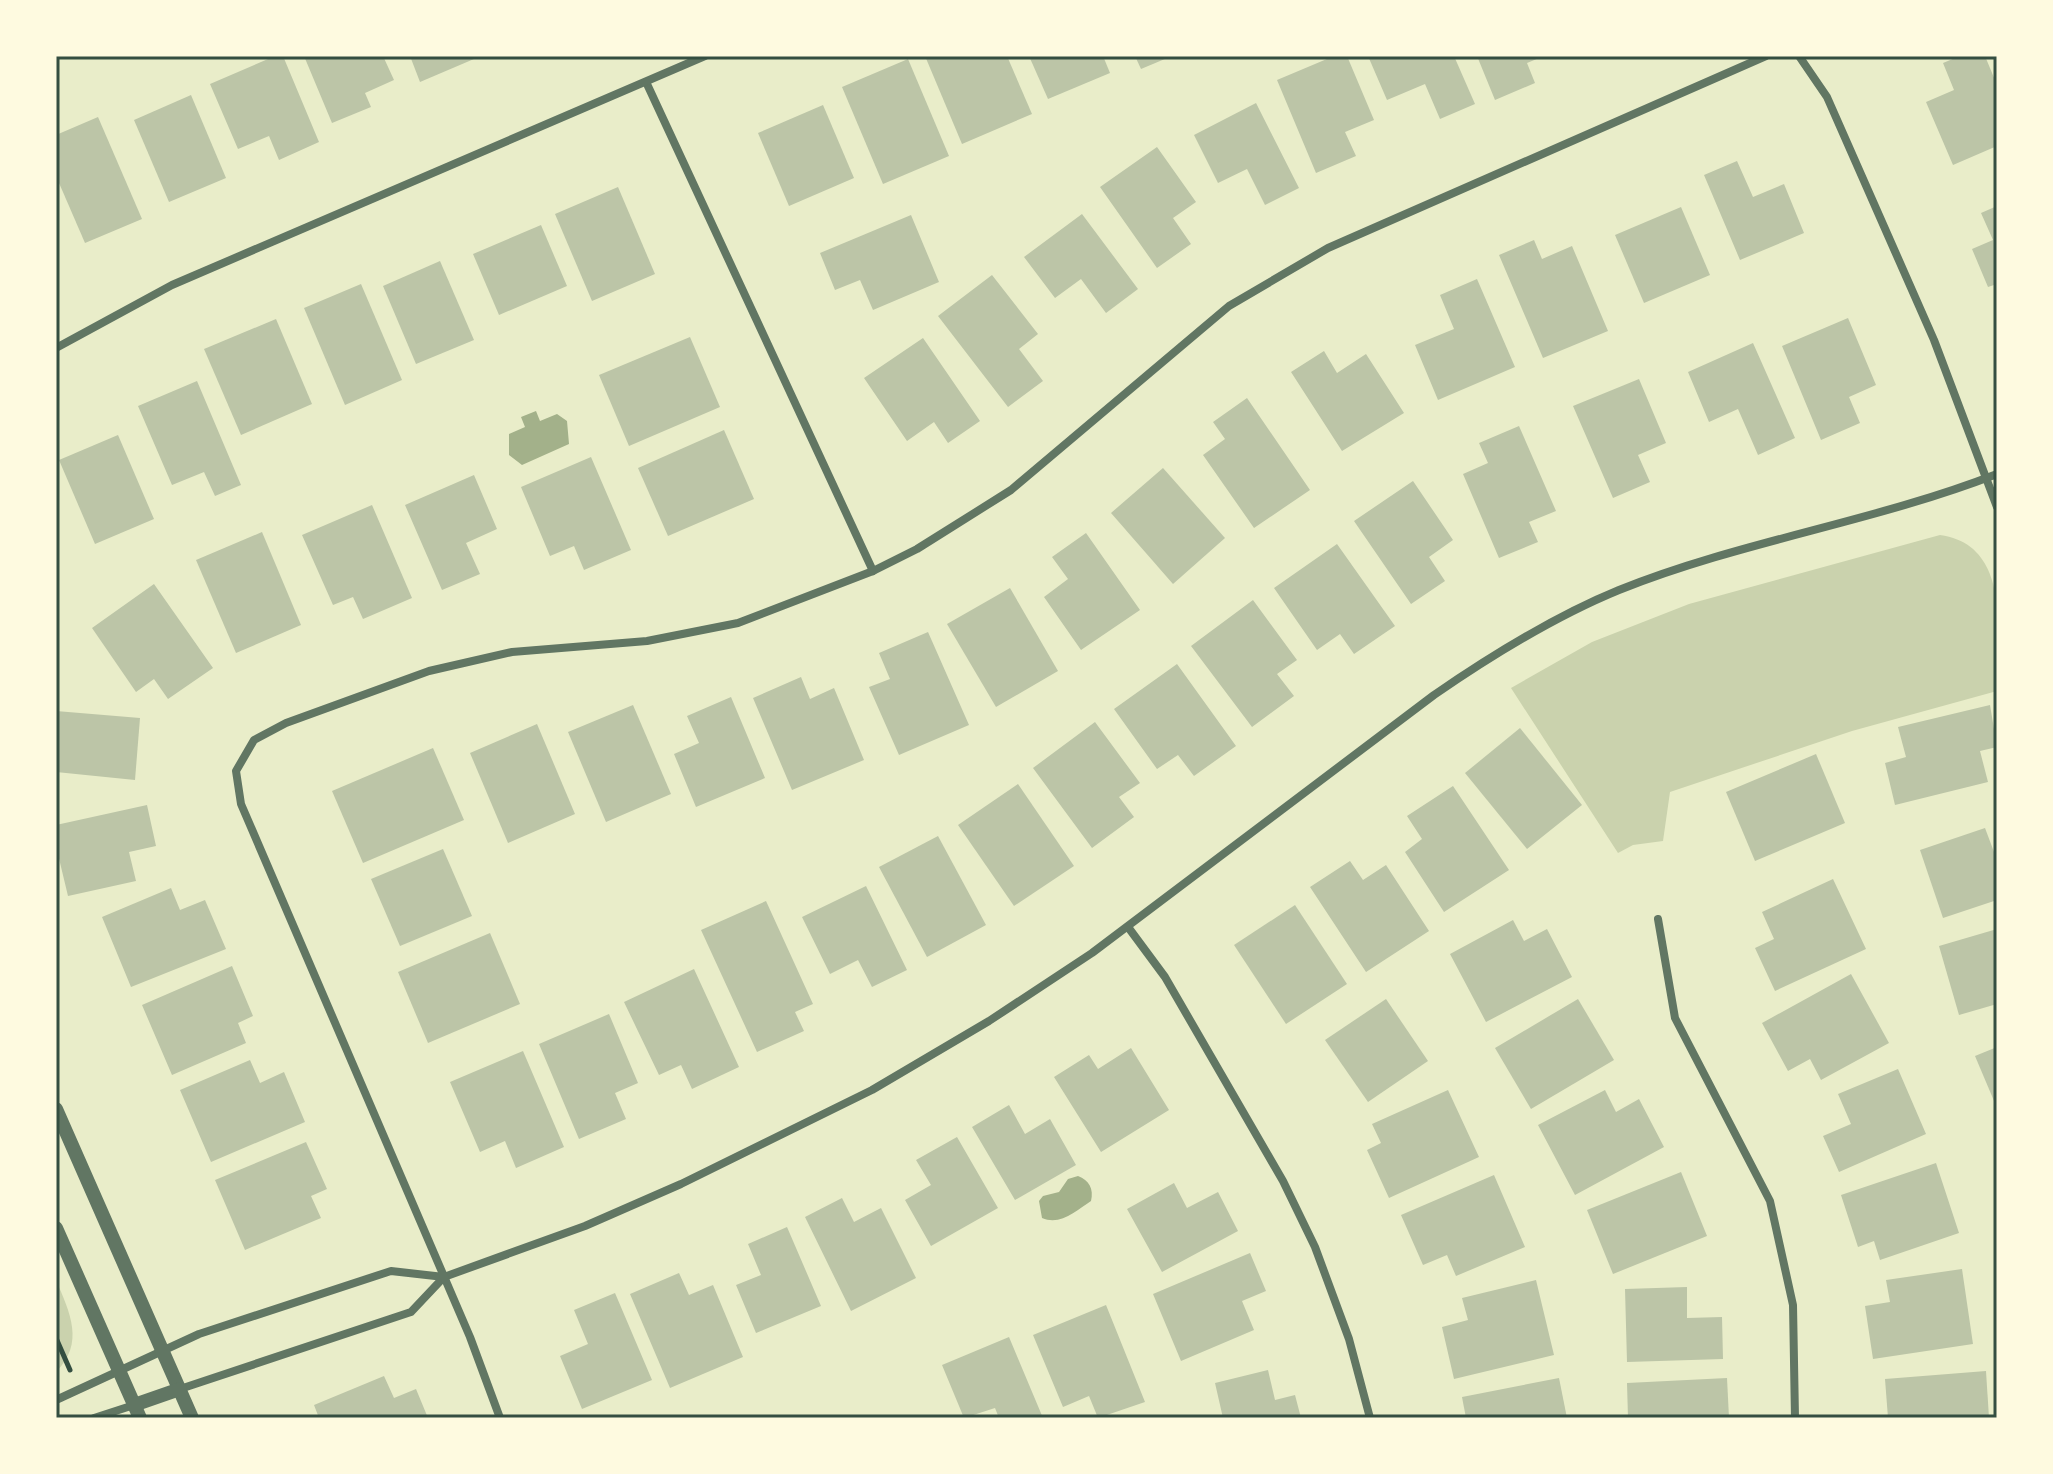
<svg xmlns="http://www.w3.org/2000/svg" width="2053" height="1474" font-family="Signika,sans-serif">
	<rect width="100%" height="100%" fill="#e9edc9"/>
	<g fill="#cad2ad">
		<path d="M1940 535C2013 545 1997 637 1997 691L1852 731 1670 792 1663 841 1633 845 1618 853 1511 688 1592 642 1689 604Z"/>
		<path d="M56 1280C70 1313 85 1343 56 1372Z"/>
	</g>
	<g fill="#a3b18a">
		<path d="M536 411 540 421 557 414 567 421 569 444 522 465 509 455V434L525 427 521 417Z"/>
		<path d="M1078 1176C1089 1180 1094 1189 1091 1201 1077 1210 1061 1226 1042 1218L1039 1201 1043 1196 1059 1192 1068 1179Z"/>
	</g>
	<g fill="#bcc5a7">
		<path d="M275 56H283L319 142 279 160 269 136 238 149 210 84Z"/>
		<path d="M304 56H383L394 80 365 93 371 107 332 123Z"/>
		<path d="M410 56H481L420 82Z"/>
		<path d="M925 56H1007L1032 114 962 144Z"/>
		<path d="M1029 56H1103L1110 73 1048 99Z"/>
		<path d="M1135 56H1172L1141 69Z"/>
		<path d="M1334 56H1347L1374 120 1345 132 1356 156 1316 173 1277 80Z"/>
		<path d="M1368 56H1454L1475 104 1440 119 1425 84 1387 100Z"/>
		<path d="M1477 56H1544L1527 63 1535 83 1495 100Z"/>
		<path d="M1960 56H1985L1997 85V146L1953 165 1926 102 1954 90 1943 63Z"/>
		<path d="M908 59 949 156 883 184 842 87Z"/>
		<path d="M191 95 226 178 169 202 134 120Z"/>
		<path d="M1256 103 1299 188 1265 205 1247 169 1218 183 1194 135Z"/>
		<path d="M823 105 854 178 789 206 758 133Z"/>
		<path d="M98 117 142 219 85 243 56 176V135Z"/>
		<path d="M1157 147 1196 202 1173 218 1191 244 1157 268 1100 187Z"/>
		<path d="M1737 161 1753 197 1784 184 1804 233 1740 260 1704 175Z"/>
		<path d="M618 187 655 274 592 301 555 214Z"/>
		<path d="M1997 206V284L1988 287 1972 249 1993 240 1981 213Z"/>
		<path d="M1681 207 1710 275 1644 303 1615 235Z"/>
		<path d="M1082 214 1138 289 1106 313 1081 279 1055 298 1024 257Z"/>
		<path d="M911 215 939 282 873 310 860 280 835 290 820 253Z"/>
		<path d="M541 225 567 286 499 315 473 254Z"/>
		<path d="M1534 240 1542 259 1572 246 1608 331 1543 358 1499 255Z"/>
		<path d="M440 261 474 340 416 364 383 286Z"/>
		<path d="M992 275 1038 334 1019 349 1043 381 1008 407 938 316Z"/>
		<path d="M1477 279 1515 367 1438 400 1415 345 1454 329 1440 295Z"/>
		<path d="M361 284 402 380 345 405 304 308Z"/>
		<path d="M1848 318 1876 385 1849 397 1860 423 1821 440 1782 346Z"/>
		<path d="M276 319 312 404 241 435 204 349Z"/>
		<path d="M690 337 720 407 629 446 599 375Z"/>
		<path d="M923 338 980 421 948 443 934 422 907 441 864 378Z"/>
		<path d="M1753 343 1795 438 1758 455 1738 409 1709 422 1688 372Z"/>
		<path d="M1324 351 1337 373 1366 354 1404 413 1342 451 1291 372Z"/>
		<path d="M1639 379 1666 443 1638 455 1650 482 1613 498 1573 406Z"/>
		<path d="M197 381 241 485 215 496 204 472 172 485 138 406Z"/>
		<path d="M1247 398 1310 490 1254 528 1203 455 1225 439 1213 422Z"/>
		<path d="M1519 426 1556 511 1529 522 1538 542 1499 558 1463 474 1488 463 1479 443Z"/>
		<path d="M724 430 754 499 668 536 638 468Z"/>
		<path d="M118 435 154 519 95 544 59 460Z"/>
		<path d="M591 457 631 550 584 570 574 546 550 556 521 487Z"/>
		<path d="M1163 468 1225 538 1173 584 1111 513Z"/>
		<path d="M474 475 497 529 466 543 480 574 442 590 405 505Z"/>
		<path d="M1413 481 1453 540 1429 557 1445 581 1411 604 1354 521Z"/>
		<path d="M372 505 412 598 363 619 353 597 333 605 302 535Z"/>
		<path d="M262 532 301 625 236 653 196 560Z"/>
		<path d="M1086 533 1140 610 1081 650 1044 597 1068 579 1052 557Z"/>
		<path d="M1337 544 1395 626 1354 654 1340 634 1317 650 1274 588Z"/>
		<path d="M154 584 213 668 168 699 154 679 136 692 92 628Z"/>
		<path d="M1010 588 1058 671 996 707 947 624Z"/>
		<path d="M1253 600 1297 660 1277 674 1294 696 1252 727 1191 646Z"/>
		<path d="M928 632 969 725 899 755 869 687 890 679 879 653Z"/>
		<path d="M1177 664 1236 746 1194 776 1178 755 1157 769 1114 709Z"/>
		<path d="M801 677 810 699 834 688 864 760 792 790 753 698Z"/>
		<path d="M731 697 765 778 696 807 674 754 699 743 687 716Z"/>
		<path d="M633 705 671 794 606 822 568 732Z"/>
		<path d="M1990 705 1997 747 1980 751 1988 782 1895 805 1885 763 1906 757 1898 727Z"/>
		<path d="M56 711 140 718 135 780 56 772Z"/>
		<path d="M1095 722 1140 783 1119 797 1134 817 1092 848 1033 768Z"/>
		<path d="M537 724 575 814 508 843 470 753Z"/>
		<path d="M1520 728 1582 805 1527 849 1465 773Z"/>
		<path d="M433 748 464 820 363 863 332 791Z"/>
		<path d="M1816 754 1845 823 1755 861 1726 792Z"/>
		<path d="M1018 784 1074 866 1014 906 958 825Z"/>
		<path d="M1453 786 1509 870 1444 912 1405 852 1422 839 1407 816Z"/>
		<path d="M147 805 156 846 129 852 136 881 68 896 56 846V825Z"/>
		<path d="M1985 828 1997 860V900L1943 918 1920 850Z"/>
		<path d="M938 836 986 925 927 957 879 867Z"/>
		<path d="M443 849 472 916 400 946 371 879Z"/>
		<path d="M1350 861 1363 880 1386 865 1429 931 1366 972 1310 887Z"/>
		<path d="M1833 879 1866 949 1775 991 1755 948 1774 939 1762 912Z"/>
		<path d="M866 886 907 970 872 987 858 960 830 974 802 917Z"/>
		<path d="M171 888 180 910 205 900 226 949 131 987 102 917Z"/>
		<path d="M766 901 813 1004 795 1012 804 1031 757 1052 701 930Z"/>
		<path d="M1295 905 1347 984 1286 1024 1234 945Z"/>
		<path d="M1513 920 1524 941 1547 929 1572 977 1486 1022 1450 954Z"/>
		<path d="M1997 929V1004L1959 1015 1939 946Z"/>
		<path d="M490 933 520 1004 428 1043 398 972Z"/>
		<path d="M232 966 253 1016 238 1023 246 1043 172 1075 142 1005Z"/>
		<path d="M694 969 739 1067 692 1089 681 1065 659 1075 624 1002Z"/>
		<path d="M1851 974 1889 1043 1821 1080 1810 1059 1788 1071 1762 1023Z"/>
		<path d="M1386 999 1428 1061 1368 1102 1325 1040Z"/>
		<path d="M1578 999 1614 1060 1531 1109 1495 1048Z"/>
		<path d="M609 1014 638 1083 615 1093 626 1119 579 1139 539 1044Z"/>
		<path d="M1997 1047V1108L1975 1056Z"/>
		<path d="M1131 1048 1169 1110 1101 1152 1054 1077 1089 1055 1098 1069Z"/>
		<path d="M523 1051 564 1147 516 1168 505 1141 480 1152 450 1082Z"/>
		<path d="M250 1060 260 1083 284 1072 305 1122 211 1162 180 1090Z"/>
		<path d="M1898 1069 1926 1134 1839 1172 1823 1136 1851 1124 1838 1094Z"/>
		<path d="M1448 1090 1479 1157 1389 1198 1367 1150 1381 1143 1372 1124Z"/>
		<path d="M1605 1090 1616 1112 1639 1099 1664 1147 1575 1195 1538 1125Z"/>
		<path d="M1009 1105 1025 1134 1050 1119 1076 1165 1015 1200 972 1127Z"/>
		<path d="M957 1137 998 1208 931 1246 905 1200 931 1185 916 1160Z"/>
		<path d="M306 1142 327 1189 311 1196 321 1218 245 1250 215 1180Z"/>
		<path d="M1936 1163 1959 1233 1880 1260 1874 1241 1858 1247 1841 1195Z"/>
		<path d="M1681 1172 1707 1236 1613 1274 1587 1210Z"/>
		<path d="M1494 1175 1525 1247 1456 1276 1447 1255 1423 1265 1401 1215Z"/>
		<path d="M1174 1183 1187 1208 1218 1192 1238 1231 1162 1272 1127 1209Z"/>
		<path d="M842 1198 854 1222 881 1208 916 1278 851 1311 805 1217Z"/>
		<path d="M787 1227 821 1306 756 1333 736 1285 761 1275 748 1244Z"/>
		<path d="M1250 1253 1266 1291 1242 1301 1254 1330 1181 1361 1153 1294Z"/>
		<path d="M1962 1269 1973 1344 1873 1359 1865 1306 1890 1302 1886 1280Z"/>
		<path d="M679 1273 689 1295 713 1285 743 1357 670 1388 630 1294Z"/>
		<path d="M1536 1280 1554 1355 1454 1379 1442 1327 1468 1320 1462 1298Z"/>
		<path d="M1687 1287V1318L1722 1317 1723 1359 1627 1362 1625 1289Z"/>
		<path d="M615 1293 652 1380 582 1409 560 1356 588 1344 574 1310Z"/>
		<path d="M1106 1305 1145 1402 1098 1418 1089 1396 1063 1407 1033 1335Z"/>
		<path d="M1009 1337 1043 1418H999L995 1408 964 1418 942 1365Z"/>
		<path d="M1268 1370 1275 1400 1295 1395 1301 1418H1223L1215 1383Z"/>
		<path d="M1986 1371 1989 1418H1888L1885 1379Z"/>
		<path d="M384 1376 394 1398 416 1389 428 1418H319L314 1405Z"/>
		<path d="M1559 1378 1567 1418H1466L1462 1397Z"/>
		<path d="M1727 1378 1729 1418H1628L1627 1383Z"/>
	</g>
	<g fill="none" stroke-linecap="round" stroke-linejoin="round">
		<path stroke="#344e41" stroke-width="5" d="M56 1338 70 1370"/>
		<g stroke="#617663" stroke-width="8">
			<path d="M1799 56 1827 97 1934 340 1997 507"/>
			<path d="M647 84 873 571"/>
			<path d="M56 348 172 285 705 56"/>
			<path d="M1658 919 1675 1018 1770 1201 1793 1305 1795 1418"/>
			<path d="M1128 927 1165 977 1283 1181 1315 1247 1349 1339 1370 1418"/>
			<path d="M180 1389 411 1312 444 1277 585 1226 681 1184 872 1090 989 1021 1092 953 1434 695C1492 655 1553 617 1619 590 1741 541 1874 522 1997 474"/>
			<path d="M56 1400 199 1334 391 1271 444 1277"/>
			<path d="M94 1418 134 1405"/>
			<path d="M500 1418 470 1337 241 804 236 771 254 740 286 723 429 671 512 652 647 641 738 623 873 571 917 549 1011 490 1229 306 1328 248 1766 56"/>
		</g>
		<g stroke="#617663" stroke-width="14">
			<path d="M56 1109 192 1418"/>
			<path d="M56 1228 140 1418"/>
			<path d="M134 1405 180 1389"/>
		</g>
	</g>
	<rect width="2053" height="1474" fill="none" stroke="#fefae0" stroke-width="116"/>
	<rect x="58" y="58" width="1937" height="1358" fill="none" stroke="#344e41" stroke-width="3"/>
</svg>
